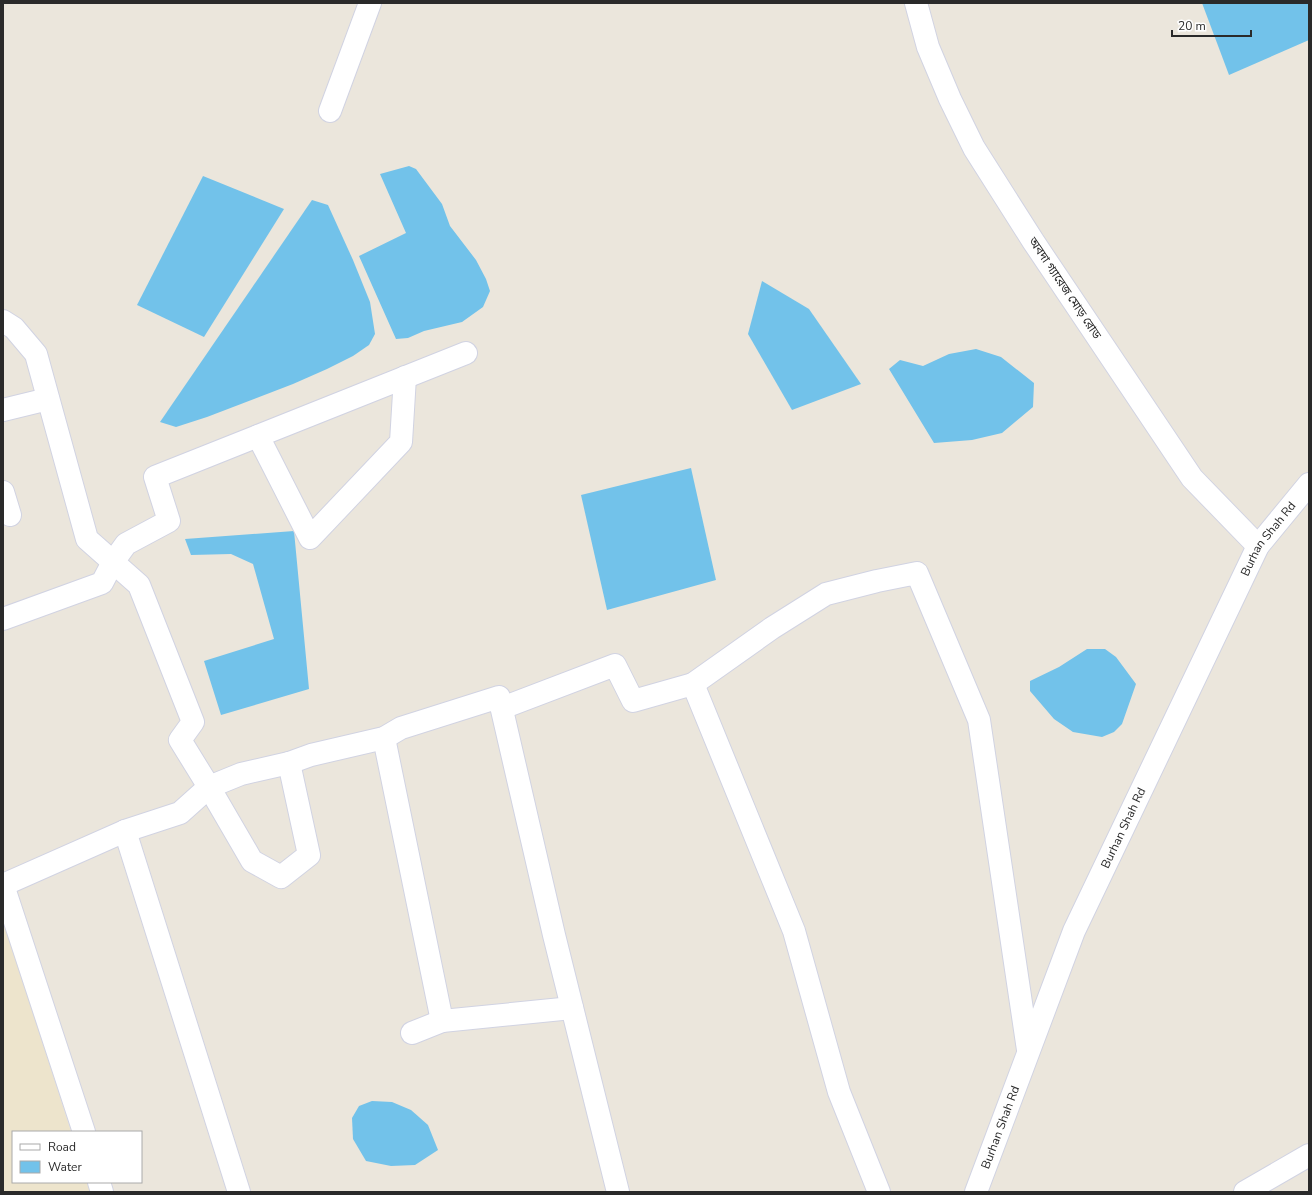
<svg xmlns="http://www.w3.org/2000/svg" width="1312" height="1195" font-family="'Nunito Sans','Noto Sans Bengali',sans-serif">
	<rect width="100%" height="100%" fill="#ebe6dc"/>
	<path fill="#ede4cc" d="M3 919 71 1132H13V1182H87L90 1192H3Z"/>
	<g fill="#72c2ea">
		<path d="M1202 3H1309V40L1229 75Z"/>
		<path d="M409 166 416 169 442 204 450 226 476 260 486 279 490 291 483 307 462 322 424 331 408 338 396 339 359 256 406 233 380 174Z"/>
		<path d="M203 176 284 209 204 337 137 305Z"/>
		<path d="M312 200 328 205 353 260 370 302 375 334 369 345 353 356 327 369 293 384 207 417 176 427 160 422Z"/>
		<path d="M762 281 809 309 861 384 792 410 748 334Z"/>
		<path d="M976 349 1001 357 1034 383 1033 407 1002 433 972 440 934 443 889 369 900 360 923 366 949 354Z"/>
		<path d="M691 468 716 580 607 610 581 495Z"/>
		<path d="M294 531 309 689 221 715 204 661 274 639 253 564 231 554 191 555 185 539Z"/>
		<path d="M1087 649H1105L1116 657 1136 684 1122 724 1114 732 1102 737 1073 732 1054 719 1030 691V681L1059 667Z"/>
		<path d="M372 1101 392 1102 411 1110 428 1125 438 1150 415 1165 391 1166 366 1161 353 1139 352 1118 359 1106Z"/>
	</g>
	<g fill="none" stroke-linecap="round" stroke-linejoin="round">
		<g stroke="#d1d3e2" stroke-width="24">
			<g id="minor">
				<path d="M916 3 928 47 950 99 974 148 1033 241 1192 478 1258 546"/>
				<path d="M330 111 370 3"/>
				<path d="M3 321 14 328 36 354 87 539 139 585 193 722 180 740 209 787 252 861 281 877 309 855 289 763"/>
				<path d="M3 410 48 399"/>
				<path d="M258 436 310 538 401 442 405 377"/>
				<path d="M3 492 10 515"/>
				<path d="M3 619 102 583 113 562 126 544 169 521 155 477 466 353"/>
				<path d="M693 684 772 628 826 594 877 581 917 573 979 720 1028 1050"/>
				<path d="M502 708 615 665 633 701 693 684 794 931 839 1092 879 1192"/>
				<path d="M384 738 442 1021 572 1008"/>
				<path d="M125 831 239 1192"/>
				<path d="M3 885 125 831 180 813 209 787 241 774 289 763 311 755 384 738 401 728 499 697 554 935 618 1192"/>
				<path d="M3 885 84 1132"/>
				<path d="M412 1033 442 1021"/>
				<path d="M99 1182 102 1192"/>
				<path id="s1" d="M976 1192 1074 931 1258 546 1309 484"/>
				<path d="M1245 1192 1309 1155"/>
			</g>
		</g>
		<use href="#minor" stroke="#fff" stroke-width="22"/>
	</g>
	<g text-anchor="middle" dominant-baseline="central" stroke-width="3.5" stroke-linejoin="round" paint-order="stroke">
		<g font-size="12" fill="#2a2a2a" stroke="#fff">
			<text transform="translate(1065 288) rotate(56)">অবদা গ্যারেজ মোড় রোড</text>
			<text stroke="none"><textPath href="#s1" startOffset="717">Burhan Shah Rd</textPath></text>
			<text stroke="none"><textPath href="#s1" startOffset="393">Burhan Shah Rd</textPath></text>
			<text stroke="none"><textPath href="#s1" startOffset="69">Burhan Shah Rd</textPath></text>
		</g>
	</g>
	<rect width="1312" height="1195" fill="none" stroke="#2a2a2a" stroke-width="8"/>
	<rect x="12" y="1131" width="130" height="52" fill="#ffffff" stroke="#aaaaaa"/>
	<rect x="20" y="1144" width="20" height="6" fill="#ffffff" stroke="#aaaaaa"/>
	<text x="48" y="1151" font-size="12" fill="#2a2a2a">Road</text>
	<rect x="20" y="1161" width="20" height="12" fill="#72c2ea" stroke="#aaaaaa"/>
	<text x="48" y="1171" font-size="12" fill="#2a2a2a">Water</text>
	<path d="M1172 30v6h79v-6" fill="none" stroke="#2a2a2a" stroke-width="2"/>
	<text x="1178" y="30" font-size="12" fill="#2a2a2a" stroke="#ffffff" stroke-width="3" paint-order="stroke">20 m</text>
</svg>
